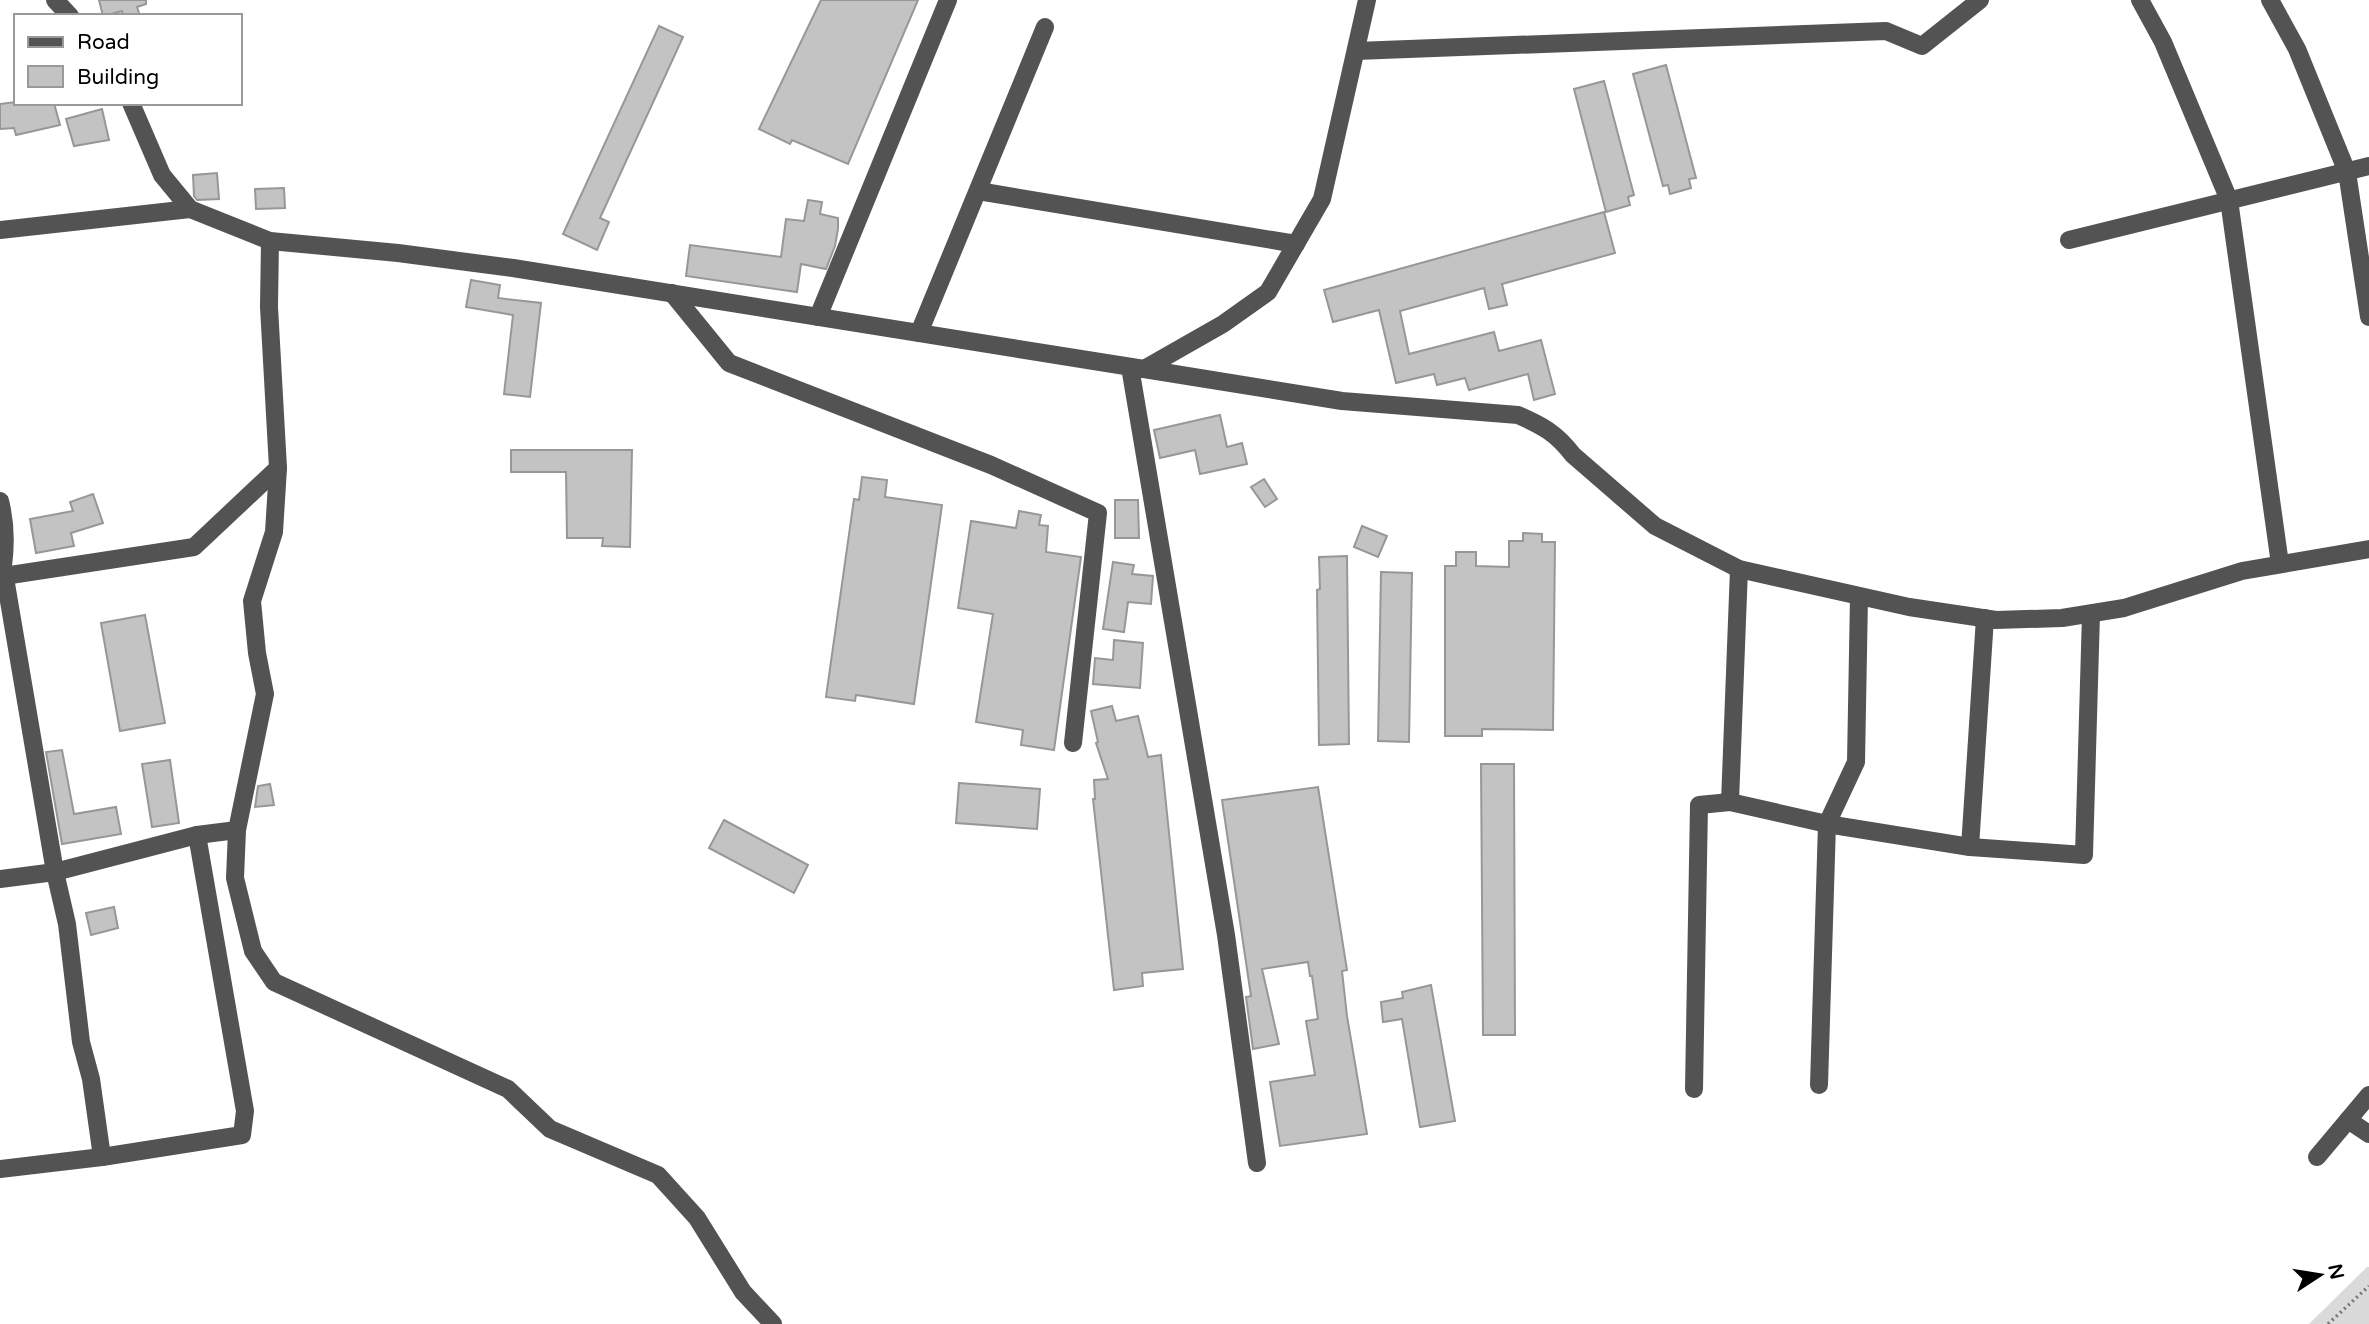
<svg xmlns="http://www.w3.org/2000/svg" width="2369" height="1324" font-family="'Varela Round',sans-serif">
	<rect width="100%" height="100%" fill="#fff"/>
	<path fill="#dadada" d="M2367 1267H2369V1324H2309Z"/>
	<g fill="#c3c3c3" stroke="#979797" stroke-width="2">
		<path d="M99 0H146V4L137 7 140 16H123L122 11 103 16Z"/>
		<path d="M821 0H918L848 164 792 140 790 144 759 129Z"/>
		<path d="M659 26 683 37 600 218 609 222 597 250 563 234Z"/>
		<path d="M1666 65 1696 178 1689 179 1691 188 1670 194 1668 185 1663 186 1633 74Z"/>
		<path d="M1604 81 1634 195 1628 197 1630 205 1606 212 1574 89Z"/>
		<path d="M16 102 54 103 60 125 16 135 14 128 0 129V104Z"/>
		<path d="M102 109 109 140 74 146 66 119Z"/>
		<path d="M217 173 219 199 197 200 194 196 193 175Z"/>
		<path d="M284 188 285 208 256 209 255 189Z"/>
		<path d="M808 200 822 202 820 214 838 218V229L835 246 826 269 801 264 797 292 686 276 690 245 781 257 786 219 804 221Z"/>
		<path d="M1604 212 1615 253 1502 284 1507 305 1489 309 1484 288 1400 311 1409 354 1494 332 1499 351 1541 340 1555 394 1534 400 1528 374 1469 390 1465 378 1437 385 1434 374 1396 383 1379 310 1333 322 1324 290Z"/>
		<path d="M471 280 500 285 498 298 541 303 530 397 504 394 513 315 466 307Z"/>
		<path d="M1220 415 1227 447 1242 443 1247 464 1200 474 1195 450 1160 458 1154 430Z"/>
		<path d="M511 450H632L630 547 602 546 603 538H567L566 472H511Z"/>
		<path d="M862 477 887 480 885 497 942 505 914 704 856 695 855 701 826 697 854 499 859 500Z"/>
		<path d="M1264 479 1277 499 1265 507 1251 487Z"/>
		<path d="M93 494 103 523 71 533 74 546 36 553 30 519 73 511 70 502Z"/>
		<path d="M1115 500H1138L1139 538H1115Z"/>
		<path d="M1019 511 1041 515 1039 525 1048 526 1046 552 1081 557 1054 750 1021 745 1023 730 976 722 993 614 958 608 971 521 1016 528Z"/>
		<path d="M1362 526 1387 536 1378 557 1354 547Z"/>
		<path d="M1523 533 1542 534V542H1555L1553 730 1482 729V736H1445V566H1456V552H1476V566L1509 567V541H1523Z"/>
		<path d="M1347 556 1349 744 1319 745 1317 590 1320 589 1319 557Z"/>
		<path d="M1113 562 1134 565 1132 574 1153 576 1151 604 1128 602 1124 632 1103 629Z"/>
		<path d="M1381 572 1412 573 1409 742 1378 741Z"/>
		<path d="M145 615 165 723 120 731 101 623Z"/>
		<path d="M1114 640 1143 643 1140 688 1093 684 1095 658 1113 660Z"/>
		<path d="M1112 706 1116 721 1138 716 1148 757 1161 755 1183 969 1142 973 1143 986 1114 990 1093 799H1095L1094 780 1108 779 1096 743 1098 742 1091 711Z"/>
		<path d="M62 750 74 814 116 807 121 834 62 844 46 752Z"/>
		<path d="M170 760 179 823 152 827 142 764Z"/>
		<path d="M1481 764H1514L1515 1035H1483Z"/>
		<path d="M959 783 1040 789 1037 829 956 823Z"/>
		<path d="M270 784 274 805 255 807 258 786Z"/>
		<path d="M1318 787 1347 970 1342 971 1347 1016 1367 1134 1280 1146 1270 1082 1315 1075 1306 1021 1318 1019 1312 976H1310L1308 962 1262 969 1279 1044 1253 1049 1246 997 1251 996 1222 800Z"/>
		<path d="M724 820 808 865 794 893 709 848Z"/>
		<path d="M114 907 118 928 91 935 86 913Z"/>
		<path d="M1431 985 1455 1121 1420 1127 1402 1019 1383 1022 1381 1002 1403 998 1402 992Z"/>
	</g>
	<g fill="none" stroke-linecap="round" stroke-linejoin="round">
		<path stroke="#757575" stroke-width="3.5" stroke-dasharray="2 3.5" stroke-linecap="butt" d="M2328 1324 2369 1286"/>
		<g stroke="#535353" stroke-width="18">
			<path d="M55 0 70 16"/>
			<path d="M2140 0 2163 42 2229 200 2280 564"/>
			<path d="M2270 0 2297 49 2347 172 2369 317"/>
			<path d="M1356 51 1886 31 1922 46 1980 0"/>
			<path d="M131 103 162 175 190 209 270 241 398 253 513 268 1144 369 1223 324 1268 292 1322 199 1367 0"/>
			<path d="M978 191 1296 244"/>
			<path d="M0 230 190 209"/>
			<path d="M2069 240 2369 166"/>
			<path d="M270 241 269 307 278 468 274 532 252 601 257 653 265 694 237 830 235 878 253 951 274 982 508 1089 550 1129 658 1175 697 1218 743 1292 773 1324"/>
			<path d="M672 293 729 363 991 465 1098 513 1073 743"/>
			<path d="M818 317 948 0"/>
			<path d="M919 333 1045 27"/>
			<path d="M1130 367 1226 935 1257 1163"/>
			<path d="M1144 369 1342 401 1518 415C1543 426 1556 433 1573 455L1655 526 1739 569 1909 607 1996 620 2062 618 2124 608 2242 571 2369 549"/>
			<path d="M0 501C6 524 6 543 3 566L0 567"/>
			<path d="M3 566 55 872 67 924 81 1042 91 1079 102 1157"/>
			<path d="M4 576 194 547 278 468"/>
			<path d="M1730 802 1739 569"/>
			<path d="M1970 847 1985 618"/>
			<path d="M0 879 55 872 197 835 237 830"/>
			<path d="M1819 1085 1827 824 1856 762 1859 597"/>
			<path d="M1694 1089 1699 805 1730 802 1827 824 1970 847 2084 855 2091 614"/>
			<path d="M2348 1120 2369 1134"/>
			<path d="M2317 1157 2369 1095"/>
			<path d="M0 1169 102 1157 242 1135 245 1111 197 835"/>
		</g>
	</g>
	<rect x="14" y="14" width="228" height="91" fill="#ffffff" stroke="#999999" stroke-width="2"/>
	<rect x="28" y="37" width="35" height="10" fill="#535353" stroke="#999999" stroke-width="2"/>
	<text x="77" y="49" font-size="21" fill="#000000">Road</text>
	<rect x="28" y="66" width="35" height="21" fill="#c3c3c3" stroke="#999999" stroke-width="2"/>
	<text x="77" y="84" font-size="21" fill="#000000">Building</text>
	<g transform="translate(2320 1275) rotate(78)" stroke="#ffffff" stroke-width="5" paint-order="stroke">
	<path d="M0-5L12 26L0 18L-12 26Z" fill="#000000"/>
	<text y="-10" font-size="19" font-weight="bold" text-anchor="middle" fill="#000000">N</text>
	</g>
</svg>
